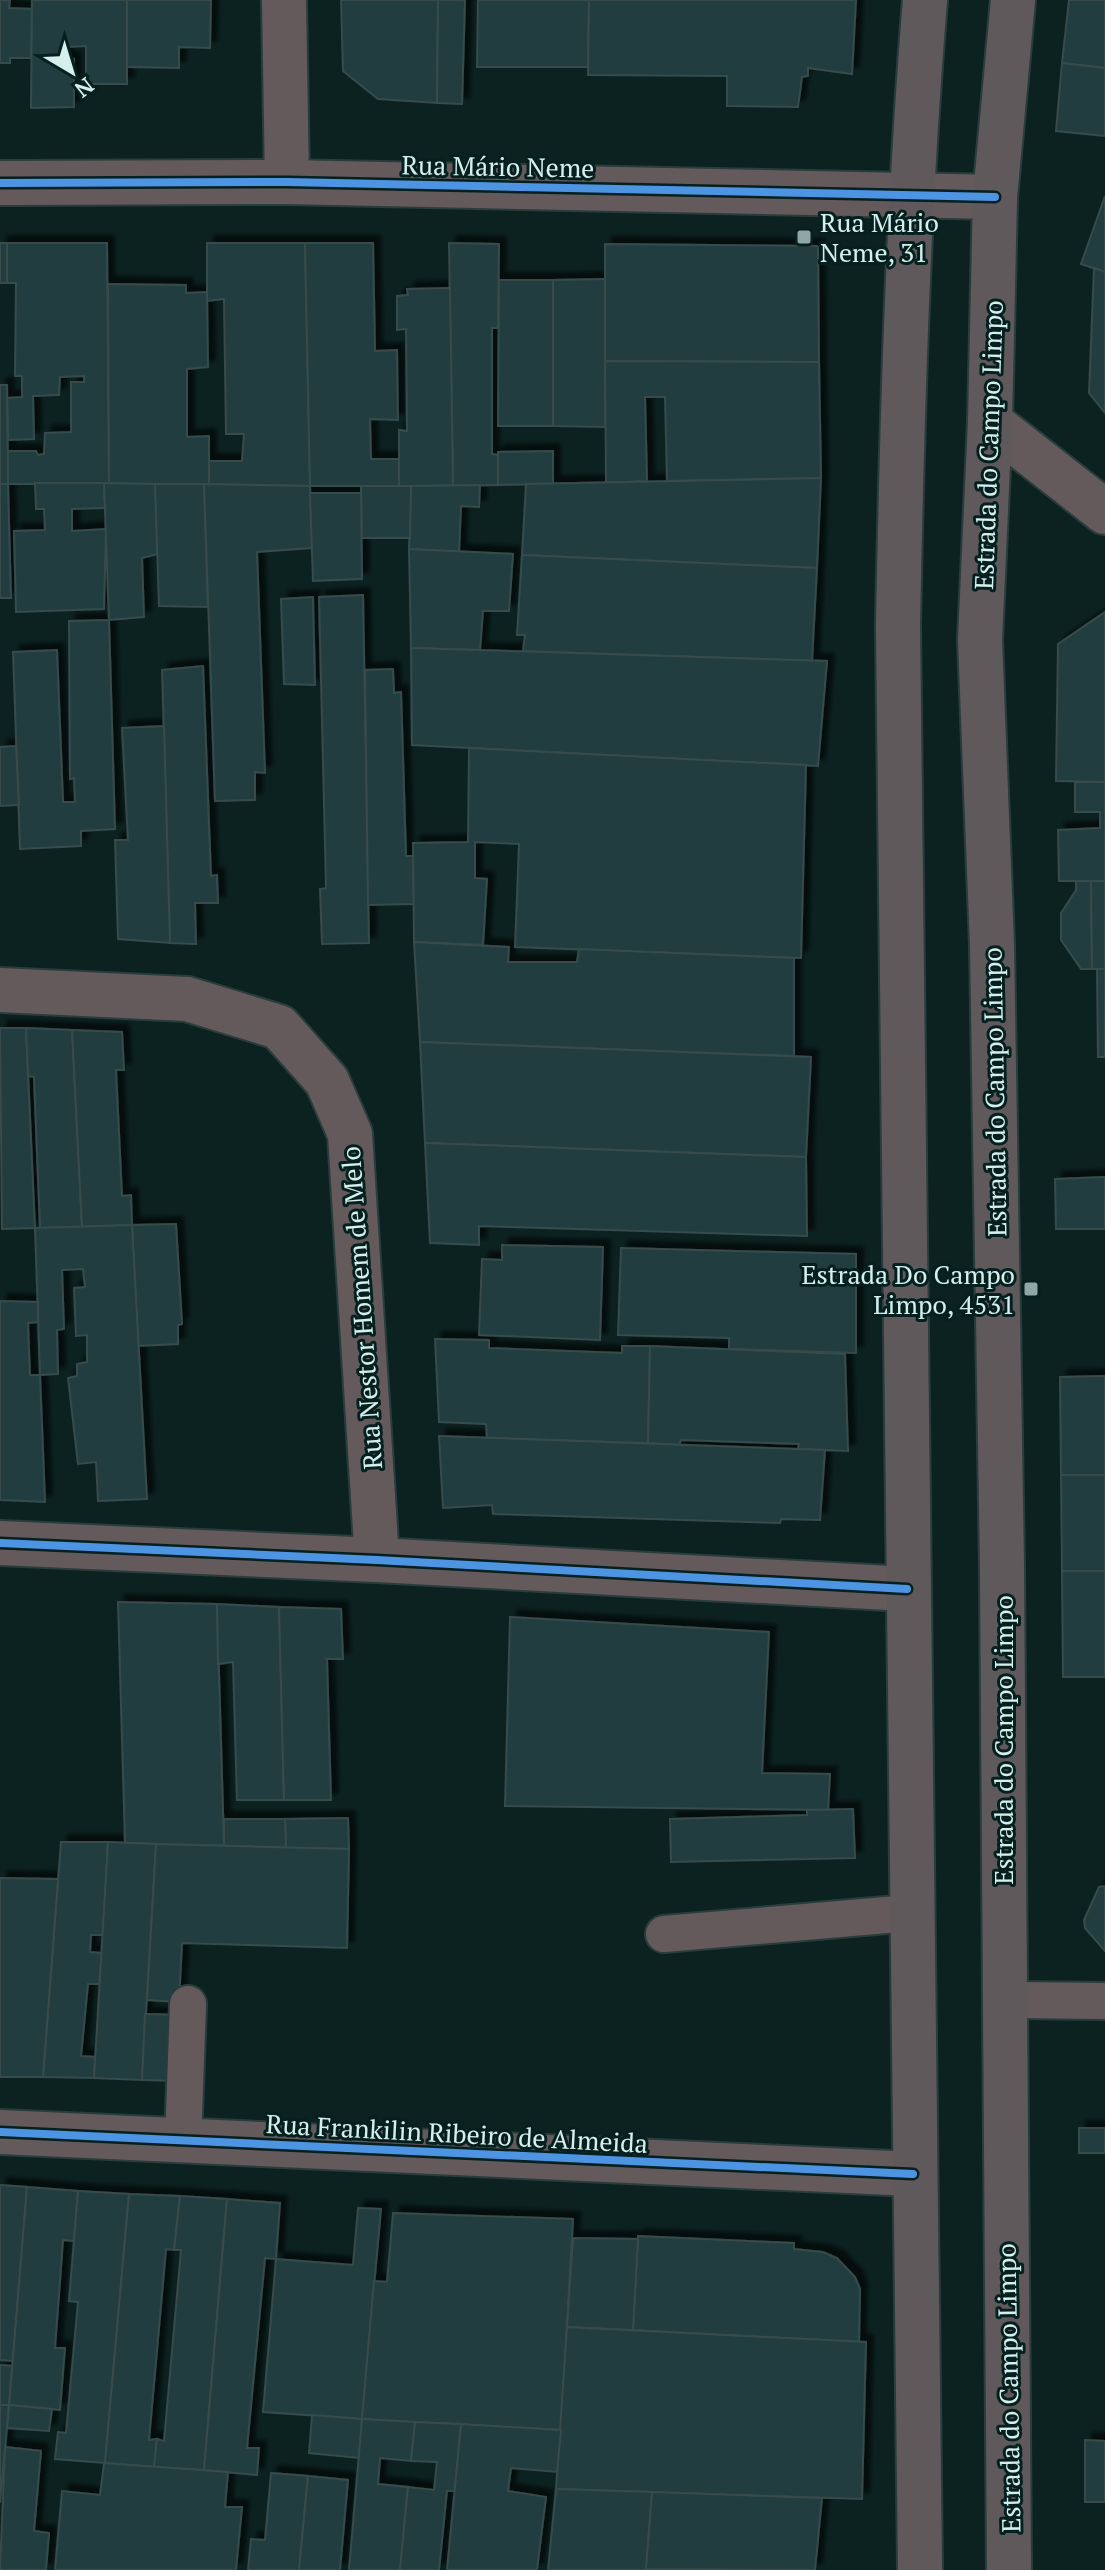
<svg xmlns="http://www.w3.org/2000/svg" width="1105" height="2570" font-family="'PT Serif',serif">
	<defs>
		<filter id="shadow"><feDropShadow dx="7" dy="-7" stdDeviation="2" flood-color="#0009"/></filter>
	</defs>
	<rect width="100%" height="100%" fill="#0c2221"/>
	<g fill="#223e40" stroke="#374b4b" stroke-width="2" filter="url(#shadow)">
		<path d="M0 0H10L9 8 32 9 31 58H10V63H0Z"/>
		<path d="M32 0H127V84H86V46L66 47 67 60 74 59V107L31 108Z"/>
		<path d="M127 0H211L210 48 179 47V68L127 67Z"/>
		<path d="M341 0H438L437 103 378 99 343 71Z"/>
		<path d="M438 0H465L462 104 437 103Z"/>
		<path d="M478 0H589L588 67H477Z"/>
		<path d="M589 0H856L852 74 808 68V76L802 77 798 107 727 106V76L588 75Z"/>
		<path d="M1069 0H1105V68L1062 63Z"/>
		<path d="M1062 63 1105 68V136L1056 131Z"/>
		<path d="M1105 196V272L1081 264Z"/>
		<rect x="0" y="243" width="7" height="40"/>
		<path d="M7 243H107L109 484H8V451H36L38 455 44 454 45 433 71 432V382H84V376L60 377 59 395 33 396 34 439 8 440 7 398 22 397V376H15L16 283H7Z"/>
		<path d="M207 243H305L310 486 209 484V461H242L244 434H226L224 299 207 301Z"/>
		<path d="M305 243H373L375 351 397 350 398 420 370 419 371 459H399V486H310Z"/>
		<path d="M449 243 499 244 498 328H492V454L498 455V485L453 486Z"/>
		<path d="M605 244 818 246 819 362 605 361Z"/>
		<path d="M1094 268 1105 272V413L1089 393Z"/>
		<path d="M605 279V427L553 426V280Z"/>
		<path d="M499 280H553V426H498Z"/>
		<path d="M108 284 186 285V293L207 292 208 367 187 369V437L209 436V484H109Z"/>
		<path d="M450 288 453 486H399V430L407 431 406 329 397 330V296L408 295 407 289Z"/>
		<path d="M605 361 819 362 821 478 667 481 665 397H645L647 481 606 483Z"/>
		<path d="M0 385H7L8 484H0Z"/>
		<path d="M553 451V484L498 485V452Z"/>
		<path d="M821 478 817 568 522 555 526 484Z"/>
		<path d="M35 483H104L105 508 72 509V531L106 529 104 609 16 612 14 531 45 530 44 509H36Z"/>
		<path d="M104 483 155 484 158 554 142 558 144 617 109 620Z"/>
		<path d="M0 484H8L11 598H0Z"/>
		<path d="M155 484H204L208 607 159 606Z"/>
		<path d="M204 484 310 486 312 548 257 552 265 773 255 772V800L215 801Z"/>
		<path d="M480 485 479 507 461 506 459 552 409 549 411 486Z"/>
		<path d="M361 486H411L410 538H362Z"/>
		<path d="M310 493H361L362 579 313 581Z"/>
		<path d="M409 549 513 554 509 611H483L480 650 411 648Z"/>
		<path d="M522 555 817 568 812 661 523 651 525 635H517Z"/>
		<path d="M363 595 369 943 322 944 320 889 326 888 319 597Z"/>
		<path d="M313 597 315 685 284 684 281 599Z"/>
		<path d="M1105 612V782L1056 781 1058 644Z"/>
		<path d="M109 620 115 829 81 831V846L20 849 13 652 57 650 63 802H75L74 778 70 779 69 621Z"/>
		<path d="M411 648 827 661 818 766 412 745Z"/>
		<path d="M203 666 211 876 217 875 218 903H195L196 944 170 943 162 670Z"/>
		<path d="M393 669 394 693 401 692 406 856H413L414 904 368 905 365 670Z"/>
		<path d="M164 726 170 943 118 939 115 840H128L122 728Z"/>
		<path d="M16 746 19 805 0 806V747Z"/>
		<path d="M469 748 806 765 801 958 515 947 519 844 475 842V878L487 879 483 945 414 942 413 843 468 842Z"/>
		<path d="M1075 782H1105V881H1059L1058 830 1100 828V812H1075Z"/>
		<path d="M1076 881H1091L1092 969H1081L1061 940V913L1076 890Z"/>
		<path d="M1091 881H1105V969H1092Z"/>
		<path d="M414 942 509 947 508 962H577L579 949 794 958V1056L420 1042Z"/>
		<path d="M1097 969H1105V1057H1098Z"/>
		<path d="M0 1028H26L35 1228 2 1229Z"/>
		<path d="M26 1028 72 1030 82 1227 40 1228 34 1077 28 1076Z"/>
		<path d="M72 1030 122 1032 124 1070H116L122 1196 131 1195 132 1225 82 1227Z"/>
		<path d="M420 1042 811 1057 806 1157 425 1143Z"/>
		<path d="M425 1143 806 1157 807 1236 479 1226V1245L430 1243Z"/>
		<path d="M1105 1177V1229H1056L1055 1179Z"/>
		<path d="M176 1224 182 1324 178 1325V1344L138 1346 132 1225Z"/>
		<path d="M132 1225 147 1499 98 1501 96 1462 78 1464 68 1378 77 1376V1364L87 1362V1335L76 1336 74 1288 85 1287 83 1269 62 1270 64 1329 57 1330 58 1374 40 1375 35 1228Z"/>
		<path d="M502 1245 603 1247 600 1340 479 1335 482 1259 502 1260Z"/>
		<path d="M621 1248 856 1254V1353L729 1349V1338L618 1335Z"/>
		<path d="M0 1301 38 1302V1322L28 1323 30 1375H40L45 1502 0 1500Z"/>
		<path d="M435 1339 489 1340V1348L622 1353V1346H650L648 1443 487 1438 486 1424 439 1422Z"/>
		<path d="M650 1346 845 1354 848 1451 798 1449 799 1444 681 1440 679 1445 648 1443Z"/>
		<path d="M1105 1376V1475H1061L1060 1377Z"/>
		<path d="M439 1436 825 1450 820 1520 781 1519 780 1523 493 1514 492 1505 443 1508Z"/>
		<path d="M1061 1475H1105V1571H1062Z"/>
		<path d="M1062 1571H1105V1677H1063Z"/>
		<path d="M118 1602 217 1604 224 1846 125 1843Z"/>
		<path d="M217 1604 279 1607 284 1800H237L233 1662 218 1664Z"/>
		<path d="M279 1607 341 1609 343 1659H327L331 1800H284Z"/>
		<path d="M510 1617 769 1632 762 1773 830 1774 828 1810 505 1806Z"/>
		<path d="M853 1809 855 1858 671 1862 670 1819 807 1815V1810Z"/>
		<path d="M348 1818 349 1849 286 1848 285 1819Z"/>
		<path d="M224 1819H285L286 1848 224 1846Z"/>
		<path d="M61 1842H108L103 1935H91L90 1952 102 1953 99 1984H88L81 2056 95 2057 94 2078 43 2077Z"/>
		<path d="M108 1842 156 1844 142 2080 94 2078Z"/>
		<path d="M156 1844 349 1849 347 1948 182 1943 179 2002 147 2000Z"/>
		<path d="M0 1878 58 1879 43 2077H0Z"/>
		<path d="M1105 1886V1951L1085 1928 1084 1920 1099 1887Z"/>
		<path d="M145 2014 185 2015 181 2081 142 2080Z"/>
		<rect x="1079" y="2128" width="26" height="25"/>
		<path d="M0 2185 27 2187 13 2361 0 2360Z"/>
		<path d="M27 2187 78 2191 74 2241 63 2240 55 2348H65L60 2410 9 2405Z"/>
		<path d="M78 2191 129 2194 105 2463 55 2459 58 2432 66 2433 78 2302 69 2301Z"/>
		<path d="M129 2194 180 2196 174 2250 166 2249 149 2440 157 2439 154 2467 105 2463Z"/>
		<path d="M180 2196 227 2199 204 2470 154 2467 157 2439 164 2441 181 2250H174Z"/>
		<path d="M227 2199 280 2203 276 2259 265 2258 247 2448H259L257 2475 204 2470Z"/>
		<path d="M358 2208 381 2209 362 2419 263 2412 276 2259 353 2265Z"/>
		<path d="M393 2213 573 2219 561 2430 362 2419 374 2281 387 2282Z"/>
		<path d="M638 2236 794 2243V2249L823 2252 837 2258 855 2277 860 2289 859 2342 633 2330Z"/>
		<path d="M573 2238 638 2239 633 2330 567 2327Z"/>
		<path d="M567 2327 866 2342 862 2499 556 2489Z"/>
		<path d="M0 2365 12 2366 9 2405H0Z"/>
		<path d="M0 2405H9L0 2503Z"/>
		<path d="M9 2405 52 2409 49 2431 7 2428Z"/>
		<path d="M312 2415 362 2419 359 2458 309 2453Z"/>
		<path d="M362 2419 415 2422 411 2461 380 2458 378 2484 408 2487 400 2570H349Z"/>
		<path d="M415 2422 461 2424 455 2491H447L439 2570H400L408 2487 434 2490 437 2462 411 2461Z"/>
		<path d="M461 2424 561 2430 557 2472 511 2468 508 2491 546 2497 537 2570H447Z"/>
		<path d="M1085 2440 1105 2441V2502H1085Z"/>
		<path d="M5 2447 41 2451 34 2531 49 2533 46 2570H0Z"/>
		<path d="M104 2463 228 2472 225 2507H242L236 2570H55L62 2491 100 2495Z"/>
		<path d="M271 2473 308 2476 299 2570H248L251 2539 265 2540Z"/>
		<path d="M308 2476 348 2480 340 2570H299Z"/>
		<path d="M556 2489 652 2492 646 2570H548Z"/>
		<path d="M652 2492 822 2498 815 2570 646 2569Z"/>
	</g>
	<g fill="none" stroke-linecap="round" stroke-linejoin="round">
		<g stroke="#2a3d3c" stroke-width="40">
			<g id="service">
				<path d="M664 1934 910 1913"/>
				<path d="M1004 2000 1105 2001"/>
				<path d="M183 2141 188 2004"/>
			</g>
		</g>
		<g stroke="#2a3d3c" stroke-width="48">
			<g id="minor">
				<path d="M284 0 287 182"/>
				<path d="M0 183 287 182 995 197"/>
				<path d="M990 422 1105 512"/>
				<path d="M0 990 187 999 279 1027 327 1081 350 1134 377 1560"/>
				<path d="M0 1543 377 1560 907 1589"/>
				<path d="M0 2132 913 2174"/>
			</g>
		</g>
		<g stroke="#2a3d3c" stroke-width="48">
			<g id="primary">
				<path d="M920 2570 898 625C902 416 908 208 925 0"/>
				<path d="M1009 2570 1002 1567 992 945 980 640 990 422 995 197 1013 0"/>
			</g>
		</g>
		<use href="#service" stroke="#645a5c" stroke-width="36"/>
		<use href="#minor" stroke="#645a5c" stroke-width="44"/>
		<use href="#primary" stroke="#5f595c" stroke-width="44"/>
		<g stroke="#05201f" stroke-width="13">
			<g id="cycleway">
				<path d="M0 183 287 182 995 197"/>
				<path d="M0 1543 377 1560 907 1589"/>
				<path d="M0 2132 913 2174"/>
			</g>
		</g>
		<use href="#cycleway" stroke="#4d94e3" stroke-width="8"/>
	</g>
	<g fill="#8fa7a6" stroke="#05201f" stroke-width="3">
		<rect x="796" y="229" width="16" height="16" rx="4"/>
		<rect x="1023" y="1281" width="16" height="16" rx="4"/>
	</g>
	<g text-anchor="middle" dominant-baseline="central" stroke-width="6" stroke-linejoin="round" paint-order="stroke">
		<g font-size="26" fill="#d5efed" stroke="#05201f">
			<text transform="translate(498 166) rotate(1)">Rua Mário Neme</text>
			<text transform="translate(988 445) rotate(-88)">Estrada do Campo Limpo</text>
			<text transform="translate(994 1092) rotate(-91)">Estrada do Campo Limpo</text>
			<text transform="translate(361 1308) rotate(-94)">Rua Nestor Homem de Melo</text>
			<text transform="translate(1003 1740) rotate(-90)">Estrada do Campo Limpo</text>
			<text transform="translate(457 2133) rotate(3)">Rua Frankilin Ribeiro de Almeida</text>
			<text transform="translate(1008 2388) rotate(-91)">Estrada do Campo Limpo</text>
		</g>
		<g font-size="26" fill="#d5efed" stroke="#05201f" text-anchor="start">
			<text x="820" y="222">Rua Mário<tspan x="820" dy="30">Neme, 31</tspan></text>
			<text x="1015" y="1274" text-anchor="end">Estrada Do Campo<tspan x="1015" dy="30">Limpo, 4531</tspan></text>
		</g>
	</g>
	<g transform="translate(72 72) rotate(142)" stroke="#05201f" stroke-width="6" paint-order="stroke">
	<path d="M0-6L14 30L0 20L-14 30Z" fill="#d5efed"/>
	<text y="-12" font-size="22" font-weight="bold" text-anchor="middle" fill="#d5efed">N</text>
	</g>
</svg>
